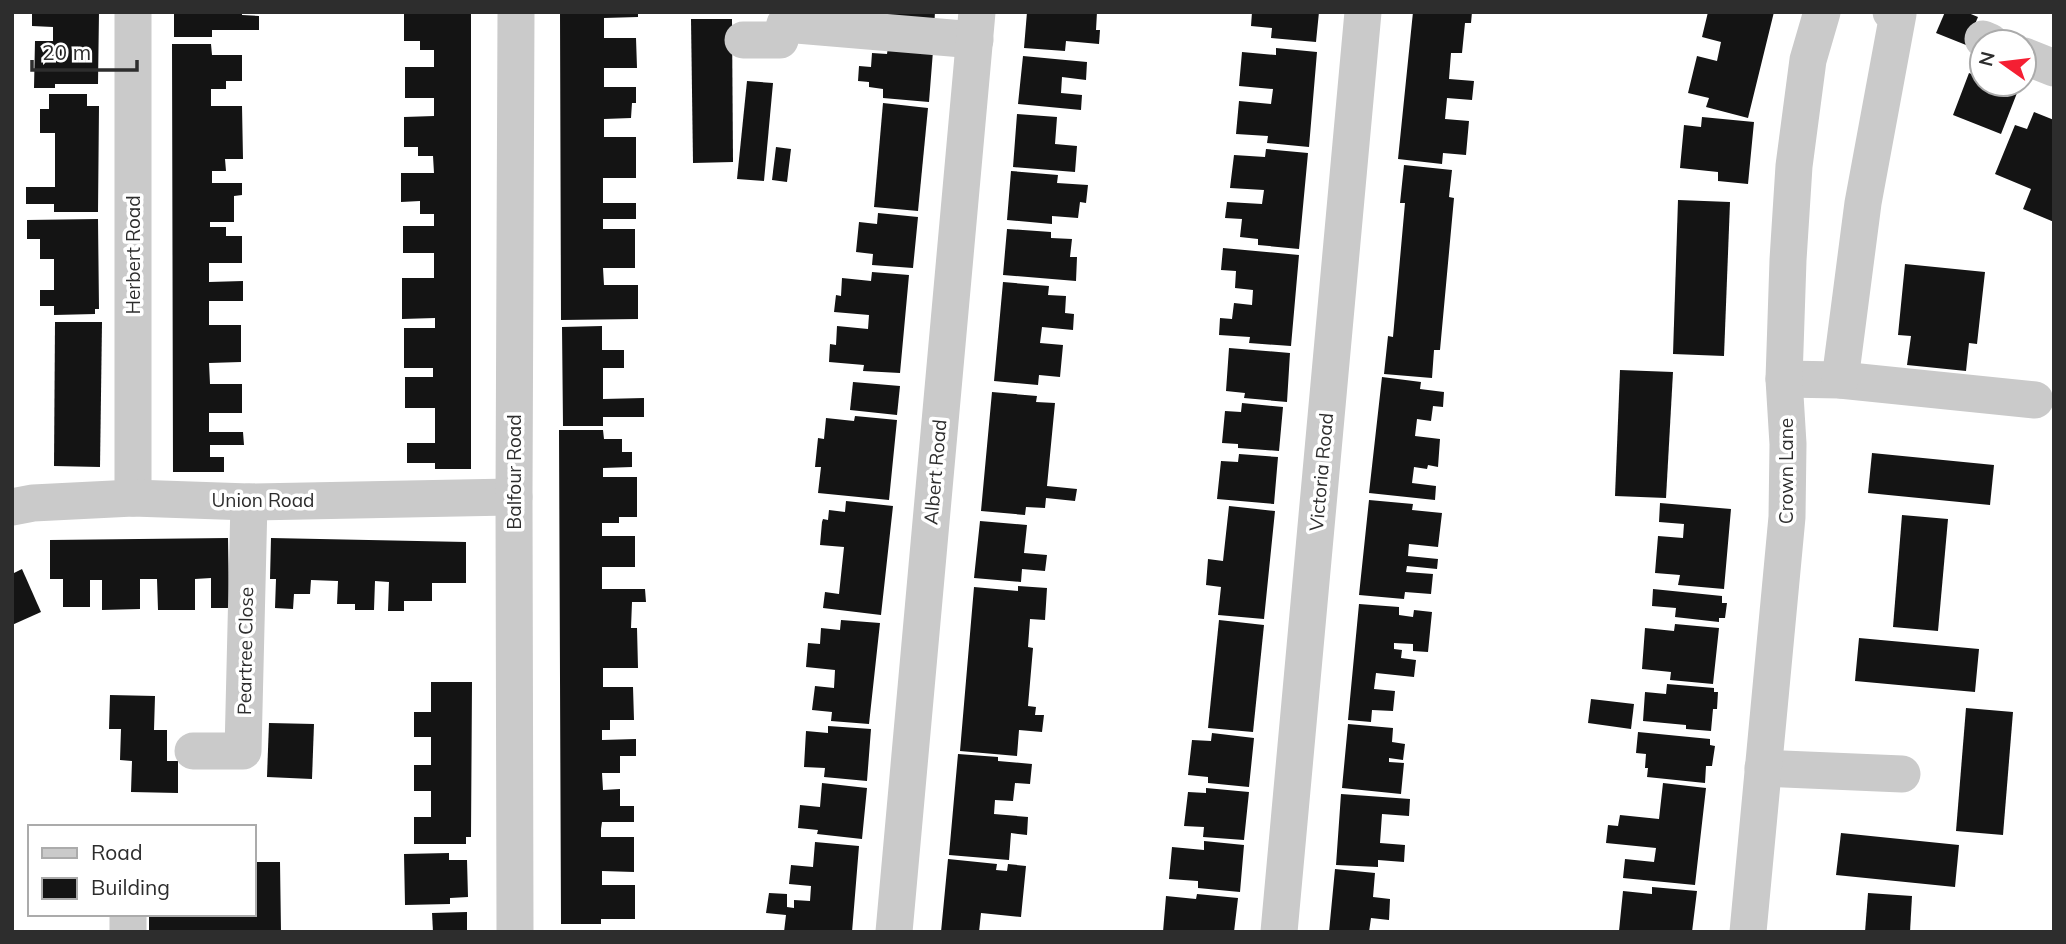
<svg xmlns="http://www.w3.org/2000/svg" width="2066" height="944" font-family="Mulish,sans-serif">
	<rect width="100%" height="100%" fill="#fff"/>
	<g fill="#141414">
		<path d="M32 12H99L98 84H55V88H34L35 41H53V27L32 26Z"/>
		<path d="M174 12H242V15L259 16V30H212V37H174Z"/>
		<path d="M404 12H471V469H435V463H407V443H435V408H405V377H433V368H404V328H435V318L402 319V278H434V253H403V226H434V214H420V201L401 202V173H434L433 156H418V147H404V117L434 116V98H405V67H434V50H420V41H404Z"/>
		<path d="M560 12H638V17L604 18V38H636L637 68H604V87H636V103H632L631 118 604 119V137H636V178H603V203H636V219H603V229H635V268H603L604 285H638V319L561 320Z"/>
		<path d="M872 12H935L934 28 871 22Z"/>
		<path d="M1027 12H1097L1096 30H1100L1099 44 1066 41 1065 51 1024 48Z"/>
		<path d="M1252 12H1319L1316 42 1271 38 1272 28 1251 26Z"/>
		<path d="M1413 12H1472L1471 23H1465L1462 53H1451L1449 79 1474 81 1472 100 1447 98 1445 119 1469 121 1466 155 1443 153 1442 164 1398 159Z"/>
		<path d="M1708 12H1774L1748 118 1706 107 1709 98 1688 93 1697 56 1717 61 1721 42 1702 37Z"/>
		<path d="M1945 12H1966L1978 17 1966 45 1936 33Z"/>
		<path d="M691 19H732L733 162 693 163Z"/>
		<path d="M172 44H211L212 55H242V81H226V89H211V106H242L243 159H225L226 171H212V183H242V195L234 196V222H210V227H226V236H242V263H209V282L243 281V301H209V325H241V362L209 363 210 384H242V413H209V432H243L244 445H210V457H224V472H173Z"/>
		<path d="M888 47 933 51 929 102 883 98V89L869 87V82L858 81 859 66 871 67 872 53 887 54Z"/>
		<path d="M1276 48 1317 52 1309 147 1267 143 1268 136 1236 134 1239 101 1271 104 1273 89 1239 86 1242 52 1276 55Z"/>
		<path d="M1023 56 1087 62 1086 80 1062 77 1061 93 1082 95 1081 110 1018 104Z"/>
		<path d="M1969 73 1982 78V84H1996L2017 93 2001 134 1953 115Z"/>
		<path d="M747 81 773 83 764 181 737 179Z"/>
		<path d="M49 94H87V106H99L98 212H54V204H26V187H55V133H40V109H49Z"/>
		<path d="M883 103 928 108 918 211 874 207Z"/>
		<path d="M2034 112 2054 120V222L2023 209 2031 189 1995 174 2015 125 2027 129Z"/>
		<path d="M1017 114 1057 117 1055 144 1077 146 1075 172 1013 167Z"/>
		<path d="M1702 117 1754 122 1748 184 1718 181V172L1680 168 1684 125 1701 127Z"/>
		<path d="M776 147 791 149 787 182 772 180Z"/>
		<path d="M1266 149 1308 153 1299 249 1258 245V239L1240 237 1242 219 1225 218 1227 202 1262 204 1264 190 1230 188 1234 155 1265 157Z"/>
		<path d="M1404 165 1452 170 1449 197 1454 198 1440 350H1434L1432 378 1384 374 1388 336 1393 337 1405 203H1400Z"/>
		<path d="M1011 171 1058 175 1057 183 1088 185 1086 203 1080 202 1078 218 1052 216V224L1007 220Z"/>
		<path d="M1678 200 1730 202 1724 356 1673 354Z"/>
		<path d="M878 213 918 217 913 268 872 265 873 254 856 252 859 222 877 224Z"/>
		<path d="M98 219 99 309H95V314L54 315V306H40V290H54V259H40V239H27V220Z"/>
		<path d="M1007 229 1051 232V238L1072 239 1070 257H1077L1076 281 1003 275Z"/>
		<path d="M1223 248 1299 255 1291 346 1249 343 1250 337 1219 335 1220 318 1232 319 1234 303 1252 305 1253 290 1235 288 1236 271 1221 270Z"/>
		<path d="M1905 264 1985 272 1977 344 1969 343 1966 371 1907 365 1911 336 1898 335Z"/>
		<path d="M872 272 909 275 900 373 863 371 864 365 829 362 830 344 836 345 837 326 868 329 869 315 834 312 836 295 841 296 842 278 871 281Z"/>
		<path d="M1003 282 1049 286 1048 295 1066 296 1065 313 1074 314 1073 330 1042 327 1040 343 1063 345 1060 377 1039 375 1038 385 994 381Z"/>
		<path d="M55 322H102L100 467 54 466Z"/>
		<path d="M602 326V350H624V368H603V399L644 398V417H603V426H563L562 327Z"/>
		<path d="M1229 348 1290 353 1287 402 1244 398 1245 393 1226 391Z"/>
		<path d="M1620 370 1673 372 1666 498 1615 496Z"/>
		<path d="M1382 377 1421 382 1420 389 1444 392 1443 407 1433 406 1431 421 1417 419 1415 436 1440 439 1438 467 1428 465 1427 469 1414 467 1412 483 1436 486 1435 500 1369 493Z"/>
		<path d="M853 382 900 386 897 415 850 410Z"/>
		<path d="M992 392 1037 396 1036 402 1055 403 1047 486 1077 489 1075 501 1046 498 1045 508 1026 507 1025 515 981 511Z"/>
		<path d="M1242 403 1283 407 1279 451 1238 448V444L1222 443 1225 411 1241 412Z"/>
		<path d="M855 416 897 420 889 500 818 493 821 467H815L818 438 824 439 826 418 854 421Z"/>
		<path d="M559 430H603L604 439H622V452H632V467L603 468V477H637V517H619V523H602V536H635V567H602V589H645L646 602H632L631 628H637L638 668H603V687H633L634 720H610V730H602V740L636 739V756H620V773H602L603 790 620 789V806H634V822H602L601 829V837H634V872L602 871V885H635V919H601V924H561Z"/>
		<path d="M1872 453 1994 465 1990 505 1868 493Z"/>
		<path d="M1239 454 1278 457 1274 504 1217 499 1221 461 1238 462Z"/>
		<path d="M1369 500 1413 504 1412 510 1442 513 1438 547 1409 544 1408 556 1438 559 1437 569 1407 566 1406 572 1433 574 1431 594 1405 592 1404 599 1359 595Z"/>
		<path d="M846 501 893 506 881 615 823 608 825 592 839 594 844 547 820 545 822 522 823 519 828 520 829 510 845 512Z"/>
		<path d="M1660 503 1731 509 1724 589 1678 585 1680 575 1655 573 1658 536 1683 538 1684 524 1659 522Z"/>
		<path d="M1229 506 1275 511 1264 619 1218 615 1221 587 1206 585 1208 559 1223 561Z"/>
		<path d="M1902 515 1948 519 1938 631 1893 627Z"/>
		<path d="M980 521 1027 525 1024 553 1047 555 1045 571 1022 569 1021 582 974 578Z"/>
		<path d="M228 538 229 608H211V578L195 579V610H158L157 579H140V609L102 610V580H90V607H63V579H50V540Z"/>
		<path d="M271 538 466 542V583H432V601H404V611H388L389 582 375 581 374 610H355V604H337L338 581 311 580 310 594H294L293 609 275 608 276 579H270Z"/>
		<path d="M22 569 41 612 12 625V574Z"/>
		<path d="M1018 586 1047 588 1045 620 1030 619 1028 647 1033 648 1028 706 1036 707 1035 715H1044L1042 732 1019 730 1017 756 960 751 974 587 1018 591Z"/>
		<path d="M1653 589 1722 596V603H1727L1725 618H1719V622L1675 617 1676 608 1652 606Z"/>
		<path d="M1359 604 1399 607V615L1413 617 1414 610 1432 612 1428 652 1413 651V644L1394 643V649L1402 650 1401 658 1416 660 1414 677 1376 673 1374 689 1395 691 1393 711 1372 710 1371 722 1348 720Z"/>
		<path d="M841 620 880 623 869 724 831 721 832 712 812 710 815 686 834 688 835 670 806 667 808 643 820 644 821 628 840 630Z"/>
		<path d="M1219 620 1264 625 1253 732 1208 728Z"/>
		<path d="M1675 624 1719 628 1713 684 1670 680 1671 672 1642 669 1645 628 1674 631Z"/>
		<path d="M1859 638 1979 649 1975 692 1855 681Z"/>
		<path d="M431 682H472L471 837H466V844H414V817H431V791H414V765H431V737H414V712H431Z"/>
		<path d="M1667 684 1714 688V692H1718L1717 709H1713L1711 731 1686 729V725L1643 721 1645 692 1666 694Z"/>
		<path d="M110 695 155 696 154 730H167V761H178V793L131 792 132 761 120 760 121 729H109Z"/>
		<path d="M1591 699 1634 704 1631 729 1588 723Z"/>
		<path d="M1966 708 2013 712 2003 835 1956 831Z"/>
		<path d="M269 723 314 724 312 779 267 777Z"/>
		<path d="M1348 724 1393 728 1392 742 1405 744 1403 760 1389 758V762L1404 763 1401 794 1342 788Z"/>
		<path d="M828 726 871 729 867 781 824 777 825 768 804 767 806 731 828 733Z"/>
		<path d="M1638 732 1710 739V745L1715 746 1712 766H1706L1705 783 1647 777 1648 768H1645L1646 754 1636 753Z"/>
		<path d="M1212 733 1254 738 1249 787 1208 783V777L1188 775 1192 740 1211 741Z"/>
		<path d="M958 754 998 757V761L1032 764 1030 784 1015 783 1013 801 995 800 994 814 1028 817 1027 835 1011 833 1009 860 949 855Z"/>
		<path d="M822 783 867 788 862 839 817 834 818 830 798 828 800 805 820 807Z"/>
		<path d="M1663 783 1706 788 1695 885 1623 878 1625 859 1654 862 1656 848 1606 843 1608 825 1618 826 1620 815 1659 819Z"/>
		<path d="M1206 788 1249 792 1244 840 1203 837 1204 827 1184 826 1188 792 1206 793Z"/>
		<path d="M1341 794 1410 799 1409 816 1382 814 1380 843 1405 845 1404 862 1378 860V867L1336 865Z"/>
		<path d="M1841 833 1959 845 1955 887 1836 875Z"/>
		<path d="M1204 841 1244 845 1240 892 1198 888V881L1169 879 1172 847 1204 850Z"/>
		<path d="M815 842 859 846 852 932H784L786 915 766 913 769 893 787 894V907L794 908V900L810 901 811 886 789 884 791 865 813 867Z"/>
		<path d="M449 853V860H467L468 897 450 898V904L405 905 404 854Z"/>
		<path d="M948 859 997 864 996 870 1007 871 1008 864 1026 866 1021 917 981 913 979 932H941Z"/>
		<path d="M254 862H280L281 932H149V914H254Z"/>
		<path d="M1335 869 1375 873 1373 897 1390 899 1389 920 1371 918 1369 932H1329Z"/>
		<path d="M1652 887 1697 891 1692 932 1619 931 1623 891 1652 894Z"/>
		<path d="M1868 893 1912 896 1910 932H1865Z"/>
		<path d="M1197 894 1238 898 1234 932H1163L1166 896 1196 899Z"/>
		<path d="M467 912V932H433L432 913Z"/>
	</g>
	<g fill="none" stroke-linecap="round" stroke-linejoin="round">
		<g stroke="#cacaca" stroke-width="37">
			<path d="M1983 39 1990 42"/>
			<path d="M743 40H780L785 24 975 40"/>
			<path d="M2024 56 2054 68"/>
			<path d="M1784 379 1840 380 2035 400"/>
			<path d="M1840 380 1863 203 1898 14 1891 12"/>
			<path d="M133 498V12"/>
			<path d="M12 507 33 503 133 498 249 502 514 497"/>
			<path d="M193 751H243L249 502"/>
			<path d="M1763 768 1902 774"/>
			<path d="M128 914V932"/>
			<path d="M515 932 514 497 516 12"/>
			<path d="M894 932 977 12"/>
			<path d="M1279 932 1363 12"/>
			<path d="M1748 932 1787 517 1788 444 1784 379 1788 260 1794 166 1808 60 1822 12"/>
		</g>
	</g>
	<g text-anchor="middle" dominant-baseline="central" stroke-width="7" stroke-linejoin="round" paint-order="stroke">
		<g font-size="19" fill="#2d2d2d" stroke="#fff">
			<text transform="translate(133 255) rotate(-90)">Herbert Road</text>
			<text transform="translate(1786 471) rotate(-90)">Crown Lane</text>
			<text transform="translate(514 472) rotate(-90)">Balfour Road</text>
			<text transform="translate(935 472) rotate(-85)">Albert Road</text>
			<text transform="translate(1321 472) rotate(-85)">Victoria Road</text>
			<text x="263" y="500">Union Road</text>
			<text transform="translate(245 651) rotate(-89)">Peartree Close</text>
		</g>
	</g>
	<rect width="2066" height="944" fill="none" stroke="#2d2d2d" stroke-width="28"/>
	<rect x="28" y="825" width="228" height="91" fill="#ffffff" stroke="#ababab" stroke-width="2"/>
	<rect x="42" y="848" width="35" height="10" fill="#cacaca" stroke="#ababab" stroke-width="2"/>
	<text x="91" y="860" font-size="21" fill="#2d2d2d">Road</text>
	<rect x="42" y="878" width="35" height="21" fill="#141414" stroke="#ababab" stroke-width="2"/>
	<text x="91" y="895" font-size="21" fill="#2d2d2d">Building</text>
	<g transform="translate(2003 63) rotate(284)"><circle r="33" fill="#ffffff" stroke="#ababab" stroke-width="2"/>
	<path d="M0-5L12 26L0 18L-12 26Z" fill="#f51f33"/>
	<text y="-10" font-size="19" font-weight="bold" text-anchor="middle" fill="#2d2d2d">N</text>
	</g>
	<path d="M32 60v10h105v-10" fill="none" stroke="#2d2d2d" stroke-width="3.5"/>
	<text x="42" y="60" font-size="21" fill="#2d2d2d" stroke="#ffffff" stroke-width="5" paint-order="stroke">20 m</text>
</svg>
